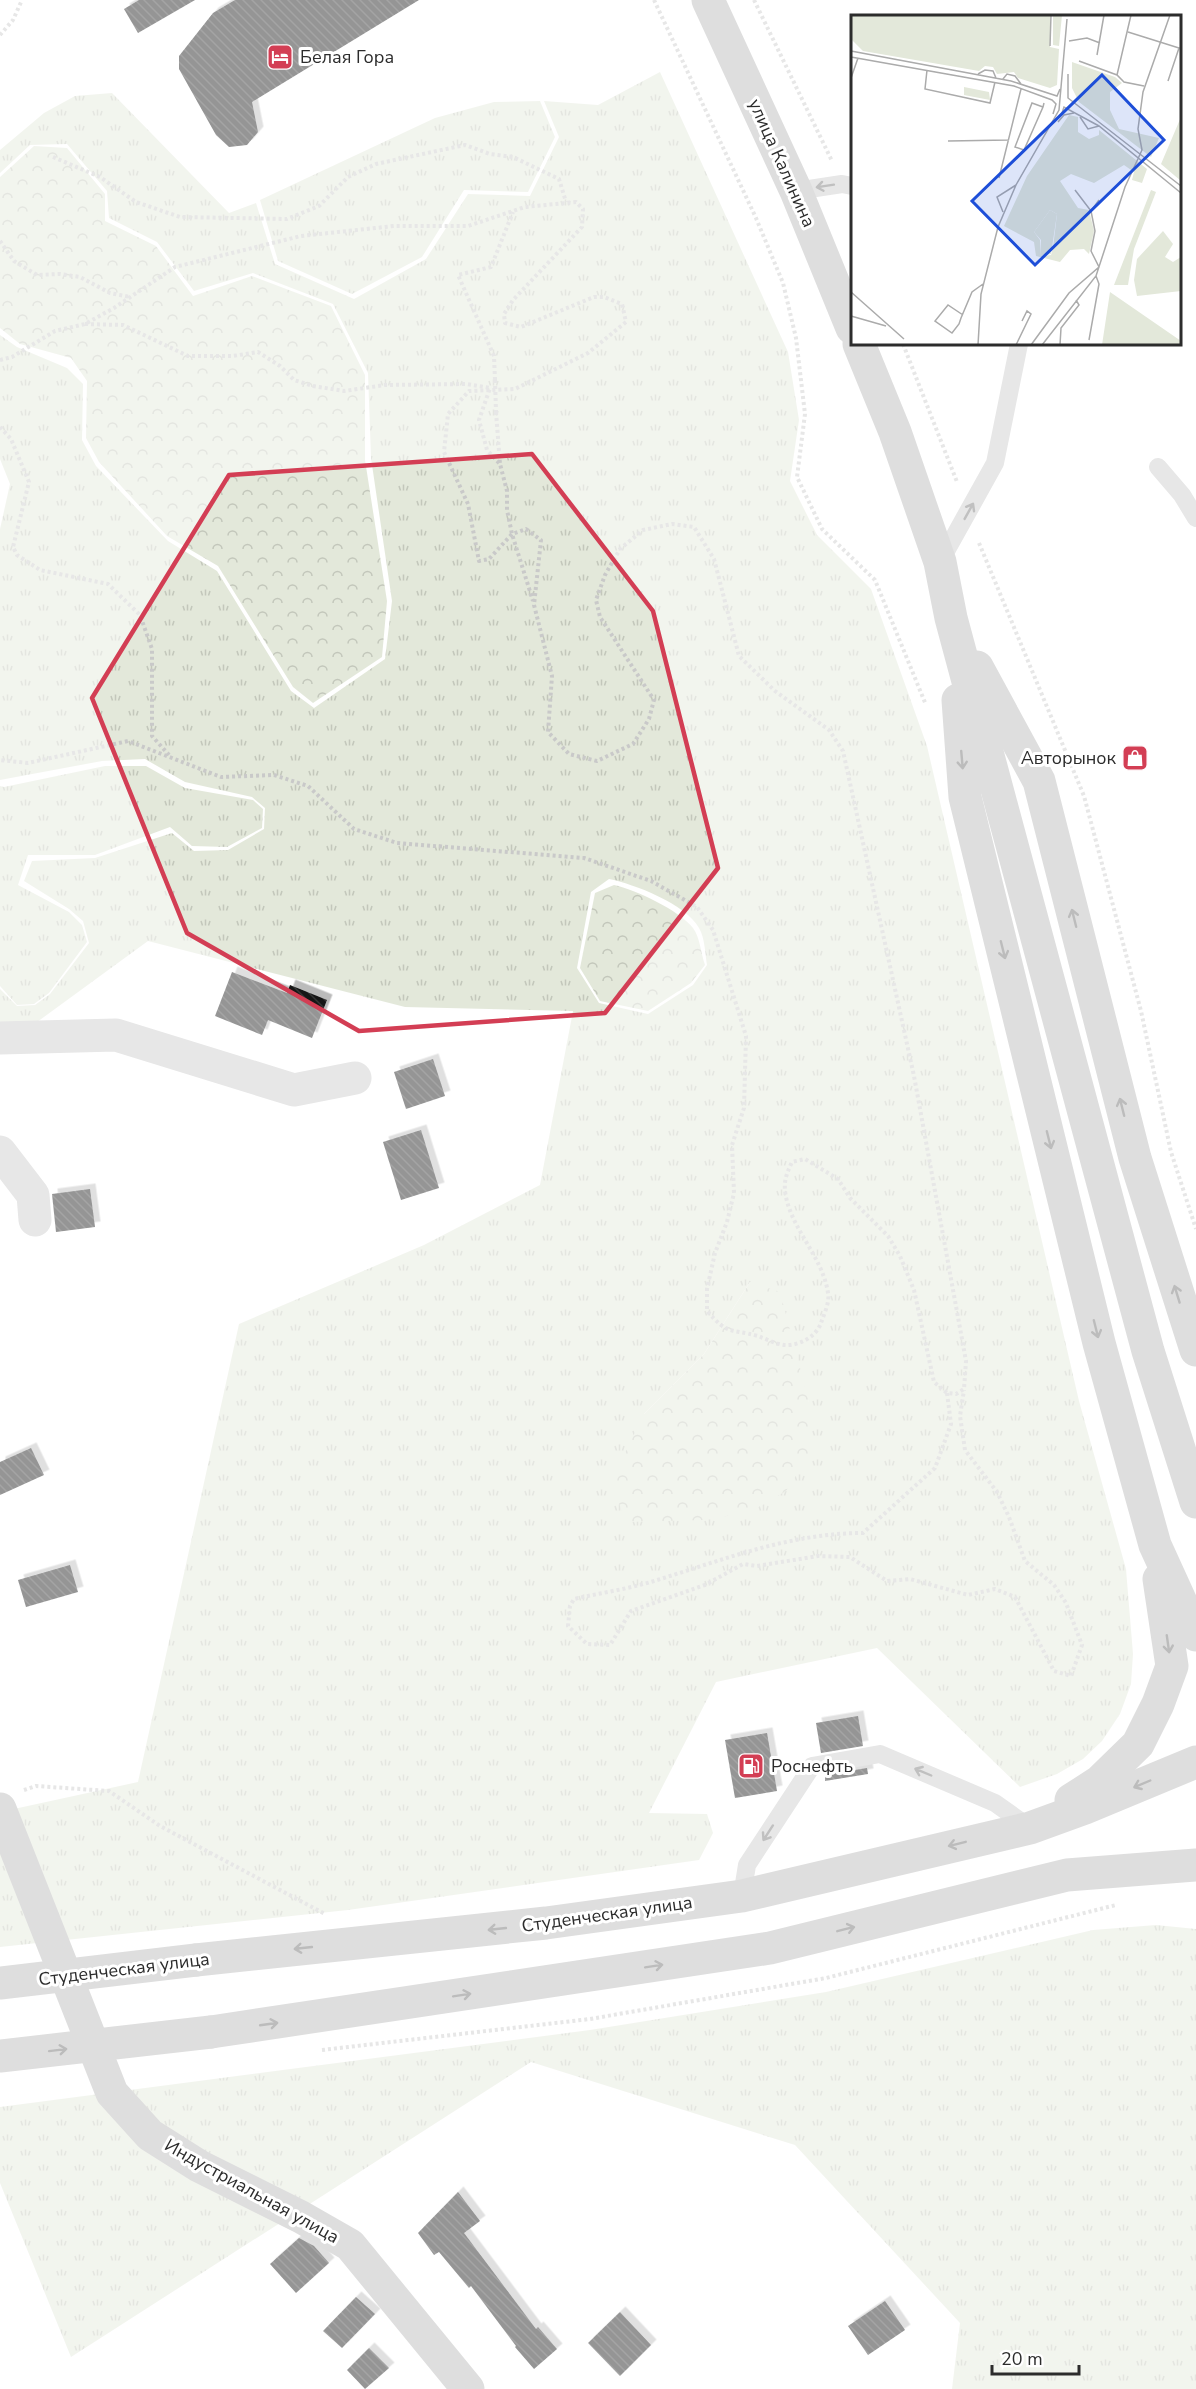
<svg xmlns="http://www.w3.org/2000/svg" width="1196" height="2389" font-family="'Nunito Sans',sans-serif">
	<defs>
		<pattern id="grass-tufts" width="24" height="20" patternUnits="userSpaceOnUse" patternTransform="scale(1.5)"><rect width="24" height="20" fill="#e3e8da"/><path d="M3 7l-1-3M5 7V3M7 7l1-3M15 17l-1-3M17 17v-4M19 17l1-3" fill="none" stroke="#c3c7bb"/></pattern>
		<pattern id="forest-crowns" width="20" height="18" patternUnits="userSpaceOnUse" patternTransform="scale(1.5)"><rect width="20" height="18" fill="#e3e8da"/><path d="M2 6a3 3 0 1 1 6 0M12 15a3 3 0 1 1 6 0" fill="none" stroke="#c3c7bb"/></pattern>
		<pattern id="building-back-hatch" width="6" height="6" patternUnits="userSpaceOnUse" patternTransform="scale(1.5)"><rect width="6" height="6" fill="#131313"/><path d="M-1 5l2 2M0 0l6 6M5-1l2 2" fill="none" stroke="#363636"/></pattern>
		<filter id="shadow"><feDropShadow dx="5.5" dy="-5.5" stdDeviation="0" flood-color="#0004"/></filter>
	</defs>
	<rect width="100%" height="100%" fill="#fff"/>
	<g fill="url(#grass-tufts)" fill-rule="evenodd">
		<path d="M660 72 788 352 799 420 790 481 817 535 871 589 927 746 1079 1401 1126 1569 1133 1654 1131 1684 1120 1714 1102 1741 1083 1759 1057 1774 1020 1787 877 1648 716 1682 649 1813 707 1814 713 1833 699 1860 348 1910 0 1947V1812L138 1782 239 1324 424 1245 540 1185 573 1011 405 1007 148 941 33 1025 0 1029V989L17 1006 35 1005 50 994 89 943 83 921 69 909 24 881 32 861 95 858 172 833 194 851 228 850 264 829 265 808 252 797 185 782 145 759 102 761 0 780V529L10 484 0 459V335L17 347 67 368 83 384 82 440 96 466 168 541 217 571 291 691 314 708 385 659 392 601 371 458 368 373 333 304 253 273 194 291 157 242 109 218 107 191 67 144 30 145 0 173V150L44 113 75 96 112 93 229 213 256 203 275 264 354 299 426 259 468 194 530 196 559 137 544 101 598 105ZM609 879C634 884 686 904 699 928 705 938 705 954 707 965L693 985 648 1014 599 1003 577 968 591 892ZM750 1282 809 1402 644 1414 704 1354Z"/>
		<path d="M540 101 555 137 528 192 464 190 422 257 352 294 278 261 260 200 435 118 494 102Z"/>
		<path d="M105 766H146L185 788 253 800 263 809 262 828 227 847 192 846 170 827 95 855H28L18 885 69 912 82 925 87 942 49 993 34 1004 17 1005 0 986V786L4 787Z"/>
		<path d="M1156 1925 1196 1929V2389H952L960 2323 795 2145 531 2062 71 2357 0 2183V2107L590 2030 826 1992 1093 1930Z"/>
	</g>
	<g fill="url(#forest-crowns)">
		<path d="M34 146 67 148 105 194V221L156 246 193 296 252 276 331 306 365 375V460L387 601 382 657 313 703 293 687 218 566 167 536 99 462 86 438 87 381 71 358 20 344 0 328V177Z"/>
		<path d="M614 885C636 890 679 910 693 928 700 937 701 954 705 965L691 983 648 1011 600 1001 580 968 595 893Z"/>
		<path d="M750 1282 780 1292 809 1402 808 1457 786 1491 750 1512 703 1520 627 1522 610 1483 644 1414 704 1354Z"/>
	</g>
	<g fill="url(#building-back-hatch)" filter="url(#shadow)">
		<path d="M139 0H195L138 33 124 9Z"/>
		<path d="M235 0H419L252 102 258 132 247 145 229 147 216 135 179 69V56L213 13Z"/>
		<path d="M232 972 287 993 290 985 327 1000 312 1038 268 1020 262 1035 215 1016Z"/>
		<path d="M433 1059 445 1096 406 1109 394 1072Z"/>
		<path d="M421 1130 439 1188 401 1200 383 1142Z"/>
		<path d="M90 1189 95 1227 56 1232 52 1194Z"/>
		<path d="M31 1448 44 1475 0 1495V1462Z"/>
		<path d="M70 1565 78 1592 26 1607 18 1580Z"/>
		<path d="M858 1716 863 1746 821 1753 816 1723Z"/>
		<path d="M767 1733 777 1791 735 1798 725 1740Z"/>
		<path d="M867 1768 868 1774 825 1781V1775Z"/>
		<path d="M458 2192 480 2221 464 2233 536 2329 538 2327 557 2349 534 2369 515 2347 516 2346 471 2286 469 2288 439 2252 434 2255 418 2233Z"/>
		<path d="M299 2238 314 2246 329 2263 296 2293 270 2264Z"/>
		<path d="M356 2297 375 2314 342 2348 323 2331Z"/>
		<path d="M885 2301 905 2330 868 2355 848 2326Z"/>
		<path d="M620 2312 651 2345 620 2376 588 2343Z"/>
		<path d="M369 2348 389 2368 365 2389 347 2370Z"/>
	</g>
	<g fill="none" stroke-linecap="round" stroke-linejoin="round">
		<g stroke="#c9c9c9" stroke-width="4" stroke-dasharray="3 3" stroke-linecap="butt">
			<path d="M654 0 756 218 783 283 796 338 805 414 797 477 822 529 875 580 926 705"/>
			<path d="M754 0 832 161"/>
			<path d="M0 35 13 20 22 0"/>
			<path d="M53 157 100 177 136 202 180 217 287 219 319 206 348 177 376 164 465 145 490 154 513 157 559 179 566 202"/>
			<path d="M0 241 14 261 37 275 60 274 80 277 110 293 130 297"/>
			<path d="M85 324 123 325 188 356H233L258 352 280 366 294 380 313 386 344 391 385 385 467 384 490 388 479 420 487 450 500 464 507 491V510L512 534 533 601"/>
			<path d="M903 344 957 482"/>
			<path d="M0 360 12 357 55 331 85 324 114 308 175 267 301 236 394 226H468L525 207 576 202 583 209 582 227 513 300 504 314 505 323 521 327 594 297H604L622 304 626 322 588 353 515 389 469 391 448 414 444 452 468 504 479 561 489 559 512 534 526 529 541 540 534 605 552 676 548 732 569 754 597 761 633 744 649 719 654 700 600 617 596 600 605 575 620 549 643 530 672 524 694 527 714 559 739 656 775 691 829 730 843 751 914 1076 966 1361 964 1389 956 1394 947 1393 934 1382 914 1290 900 1256 888 1236 850 1198 838 1179 805 1159 792 1162C786 1175 783 1182 786 1197 793 1231 823 1258 828 1293 830 1302 824 1314 821 1323 816 1337 799 1346 784 1345 776 1344 766 1339 758 1336 729 1328 729 1336 707 1311V1289L715 1253 727 1222 734 1193 732 1145 744 1108 746 1036 713 930 697 907 651 881 584 858 397 843 354 829 308 786 274 775 221 777 128 741 28 763 0 760"/>
			<path d="M495 380 494 356 458 275 491 267 513 212"/>
			<path d="M496 412 500 464"/>
			<path d="M0 427 11 439 29 482 13 547 17 555 40 570 108 584 140 615 152 649V736L169 755"/>
			<path d="M979 543 1084 796 1141 1011 1171 1152 1196 1229"/>
			<path d="M947 1393 951 1424 935 1468 863 1533C790 1533 723 1560 654 1581 628 1589 600 1593 574 1599L570 1606 568 1626 587 1644 610 1645 631 1611 705 1585 743 1564 757 1566 818 1556 850 1557 887 1581 910 1579 968 1595 995 1589 1015 1597 1054 1671 1071 1676 1082 1645 1066 1603 1054 1585 1025 1561 1009 1517 997 1492 965 1450 960 1416 964 1390"/>
			<path d="M24 1790 36 1786 109 1791 160 1826 325 1914"/>
			<path d="M322 2050 590 2019 826 1978 1116 1905"/>
		</g>
		<g stroke="#c9c9c9" stroke-width="18">
			<path d="M796 191 842 184 852 186"/>
			<path d="M1158 467 1182 495 1196 518"/>
			<path d="M940 562 995 463 1019 344"/>
			<path d="M742 1896 747 1865 812 1766 880 1754 995 1803 1030 1828"/>
		</g>
		<g stroke="#c9c9c9" stroke-width="33">
			<path d="M0 1038 116 1035 294 1090 355 1078"/>
			<path d="M0 1152 33 1195 35 1220"/>
		</g>
		<g stroke="#b6b6b6" stroke-width="33">
			<path d="M708 0 796 191 852 328"/>
			<path d="M859 344 895 432 940 562 951 618 1148 1351 1196 1502"/>
			<path d="M977 667 1039 781 1135 1158 1196 1350"/>
			<path d="M958 700 965 797 1099 1343 1155 1545 1196 1635"/>
			<path d="M1071 1800 1099 1782 1138 1744 1158 1704 1172 1666 1159 1579"/>
			<path d="M0 1809 112 2093 150 2135 199 2166 301 2217 350 2245 468 2389"/>
			<path d="M196 1960 546 1923 742 1896 1030 1828 1085 1808 1196 1762"/>
			<path d="M211 2032 770 1948 1067 1875 1196 1865"/>
		</g>
		<path stroke="#c9c9c9" stroke-width="4" stroke-dasharray="3 3" stroke-linecap="butt" d="M495 380 496 412"/>
		<g stroke="#b6b6b6" stroke-width="33">
			<path d="M0 1983 196 1960"/>
			<path d="M0 2056 211 2032"/>
		</g>
	</g>
	<defs><path id="oneway-shaft" d="M-6 0H5M1.5-3L5.5 0L1.5 3" fill="none" stroke-width="1.6" stroke-linecap="round" stroke-linejoin="round" transform="scale(1.5)"/></defs>
	<g stroke="#737373">
		<use href="#oneway-shaft" transform="translate(825 186) rotate(171)"/>
		<use href="#oneway-shaft" transform="translate(969 511) rotate(-61)"/>
		<use href="#oneway-shaft" transform="translate(923 1772) rotate(-157)"/>
		<use href="#oneway-shaft" transform="translate(768 1833) rotate(123)"/>
	</g>
	<g stroke="#6a6a6a">
		<use href="#oneway-shaft" transform="translate(962 760) rotate(85)"/>
		<use href="#oneway-shaft" transform="translate(1074 918) rotate(-104)"/>
		<use href="#oneway-shaft" transform="translate(1003 950) rotate(76)"/>
		<use href="#oneway-shaft" transform="translate(1122 1107) rotate(-104)"/>
		<use href="#oneway-shaft" transform="translate(1049 1140) rotate(76)"/>
		<use href="#oneway-shaft" transform="translate(1177 1294) rotate(-107)"/>
		<use href="#oneway-shaft" transform="translate(1096 1329) rotate(76)"/>
		<use href="#oneway-shaft" transform="translate(1168 1644) rotate(82)"/>
		<use href="#oneway-shaft" transform="translate(1142 1784) rotate(157)"/>
		<use href="#oneway-shaft" transform="translate(957 1844) rotate(166)"/>
		<use href="#oneway-shaft" transform="translate(497 1929) rotate(174)"/>
		<use href="#oneway-shaft" transform="translate(846 1929) rotate(-14)"/>
		<use href="#oneway-shaft" transform="translate(303 1948) rotate(174)"/>
		<use href="#oneway-shaft" transform="translate(654 1966) rotate(-9)"/>
		<use href="#oneway-shaft" transform="translate(462 1995) rotate(-9)"/>
		<use href="#oneway-shaft" transform="translate(269 2024) rotate(-8)"/>
		<use href="#oneway-shaft" transform="translate(58 2050) rotate(-7)"/>
	</g>
	<path d="M0 0H1196V2389H0ZM532 454 653 611 718 868 605 1013 359 1031 187 933 92 698 229 475Z" fill="#fff" fill-opacity=".55" fill-rule="evenodd"/>
	<path fill="none" stroke="#d33e54" stroke-width="4.5" stroke-linejoin="round" d="M532 454 653 611 718 868 605 1013 359 1031 187 933 92 698 229 475Z"/>
	<defs>
		<g id="hotel-square" transform="scale(1.35)"><rect x="-9" y="-9" width="18" height="18" rx="4" fill="#d33e54" stroke="#fff"/><path d="M-6-4.5h1.5V1H6V5H4.5V3h-9V5H-6ZM-4 0a1.8 1.8 0 1 1 3.6 0ZM.5 0V-2.5h3Q6-2.5 6 0Z" fill="#fff"/></g>
		<g id="shop-square" transform="scale(1.35)"><rect x="-9" y="-9" width="18" height="18" rx="4" fill="#d33e54" stroke="#fff"/><path d="M-5-2.5h2.3a2.7 3.5 0 0 1 5.4 0H5L5.5 6h-11ZM-1.5-2.5h3a1.5 2.3 0 0 0-3 0Z" fill="#fff"/></g>
		<g id="fuel-square" transform="scale(1.35)"><rect x="-9" y="-9" width="18" height="18" rx="4" fill="#d33e54" stroke="#fff"/><path d="M-5.5-6h7V0h2V4h1.3V-2.5L3-4.5l.8-.8L6-3V5H2.5V1h-1V6h-7ZM-4.2-4.7v3.2H.2V-4.7Z" fill="#fff"/></g>
	</defs>
	<g fill-rule="evenodd">
		<use href="#hotel-square" x="280" y="57"/>
		<use href="#shop-square" x="1135" y="758"/>
		<use href="#fuel-square" x="751" y="1766"/>
	</g>
	<g text-anchor="middle" dominant-baseline="central" stroke-width="6" stroke-linejoin="round" paint-order="stroke">
		<g font-size="18" fill="#2c2c2c" stroke="#fff" text-anchor="start">
			<text x="300" y="57">Белая Гора</text>
			<text x="1116" y="758" text-anchor="end">Авторынок</text>
			<text x="771" y="1766">Роснефть</text>
		</g>
		<g font-size="18" fill="#2c2c2c" stroke="#fff">
			<text transform="translate(782 163) rotate(66)">улица Калинина</text>
			<text transform="translate(607 1914) rotate(-8)">Студенческая улица</text>
			<text transform="translate(124 1969) rotate(-7)">Студенческая улица</text>
			<text transform="translate(252 2191) rotate(29)">Индустриальная улица</text>
		</g>
	</g>
	<g transform="translate(851 15)">
		<rect width="330" height="330" fill="#fff"/>
		<path d="M0 0H199V32L208 34 206 70 199 73 167 63 163 57 146 59 142 52 134 51 128 56 12 36 0 24ZM202 0H211L208 31 202 30ZM221 47 264 62 271 68 259 77V95L268 114 308 123 300 142 228 87 221 73ZM113 72 138 77 139 85 113 80ZM218 100 227 102V117L238 124 248 120V115L296 154 291 168 281 165 283 157 273 150 243 168 220 159 209 166 227 193 238 195 243 216 238 239 233 234 219 235 209 247 185 241 183 227 153 211 176 161ZM199 195 206 199 202 233 200 240 190 241 189 225 183 217ZM330 102V166L310 149ZM259 277 330 326V330H251Z" fill="#e3e8da" fill-rule="evenodd"/>
		<path d="M199 195 206 199 200 239 190 241V225L183 217Z" fill="#e3e8da"/>
		<path d="M300 175 305 177 283 234 277 270H263ZM312 216 322 229 314 242 322 247 330 242V276L286 281 283 265 286 244Z" fill="#e3e8da"/>
		<path fill="none" stroke="#ababab" stroke-width="1.5" d="M277 17 328 33 317 66M218 26 236 23 249 28M199 31 200 0M0 36 160 66 206 81 209 74M246 40 253 0M0 42 163 71 201 85 205 89 202 99M228 46 266 60 273 67 293 71M76 55 74 74 139 88 144 67M127 59 134 55 142 56 145 63M217 59V83L330 171M266 60 280 0M0 63 7 43M152 64 156 59 164 61 170 69M192 92 181 88 164 132 173 135 192 92 193 88M211 98 213 92 248 111 330 178M229 102 237 114 248 111M207 107 213 100 223 98M97 126 158 125M148 163 170 74M224 175 240 196 248 185M152 197 146 182 165 170M0 277 53 324M112 300 97 290 84 306 101 318 108 309 110 303 121 277 132 269M0 301 35 311M238 325 248 269 245 261M127 330 130 279 147 212 165 170 208 95 216 4M165 330 180 299 176 296 171 306M180 330 218 278 248 252 240 236 244 216 240 196M191 330 245 261 274 172 291 135 287 114 292 77 319 0M209 330 210 313 228 290 225 285"/>
		<path fill="#1d4ed8" fill-opacity="0.15" stroke="#1d4ed8" stroke-width="3" d="M251 60 313 125 184 250 121 186Z"/>
		<rect width="330" height="330" fill="none" stroke="#2c2c2c" stroke-width="3"/>
	</g>
	<path d="M992 2365v9h87v-9" fill="none" stroke="#2c2c2c" stroke-width="3"/>
	<text x="1001" y="2365" font-size="18" fill="#2c2c2c" stroke="#ffffff" stroke-width="4.5" paint-order="stroke">20 m</text>
</svg>
